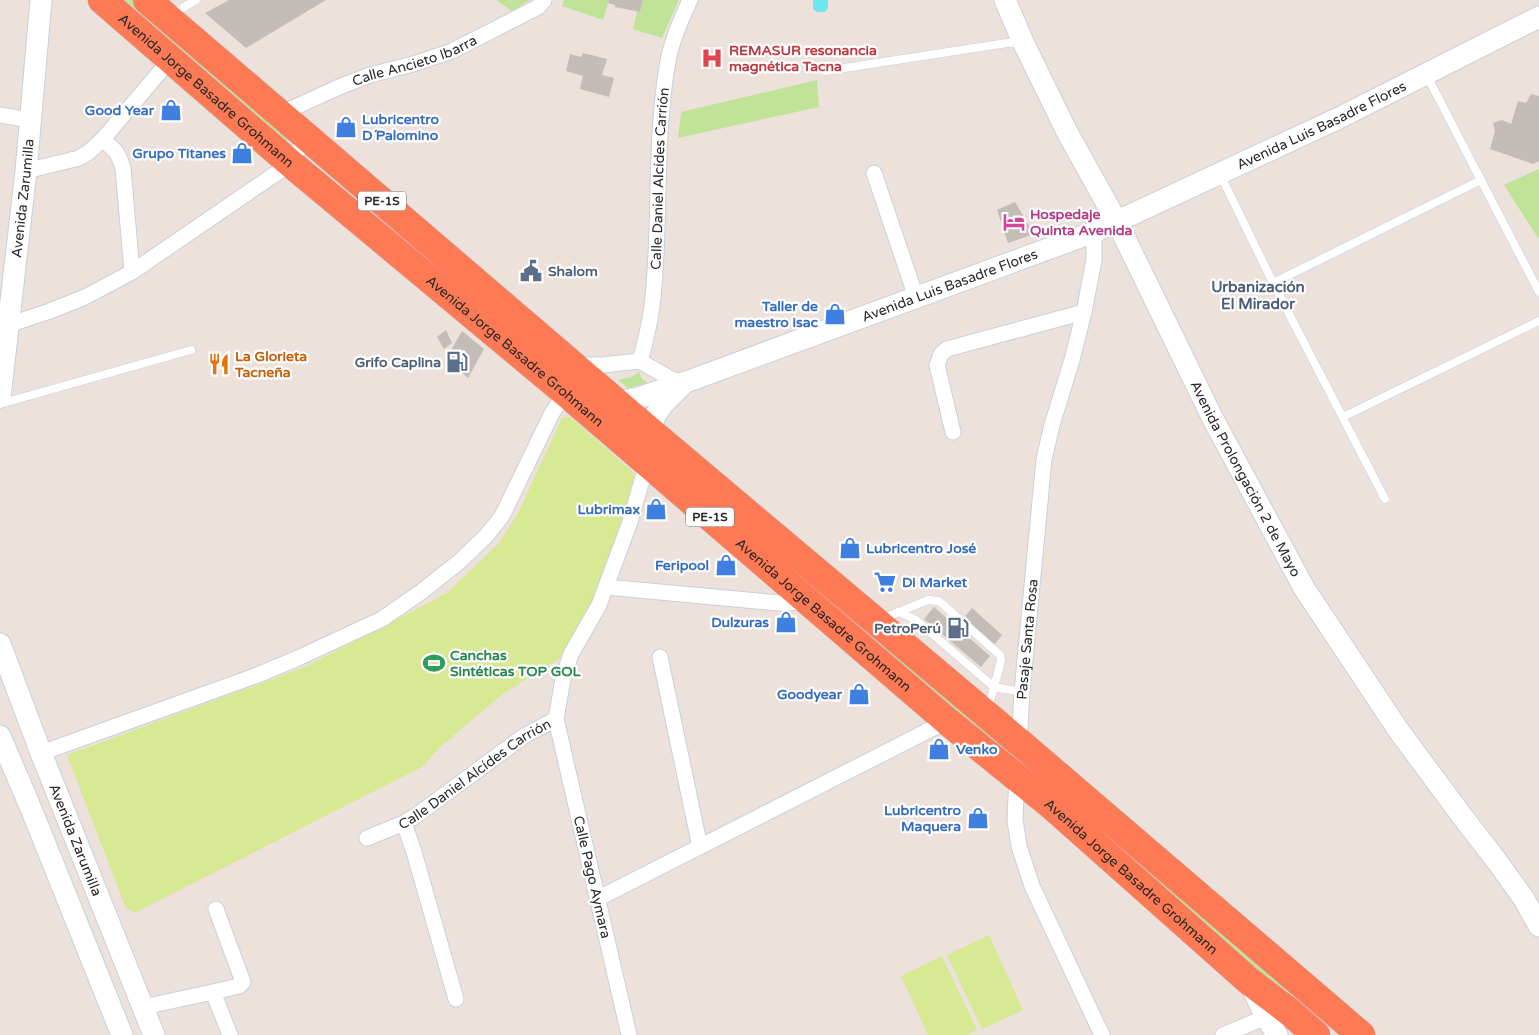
<svg xmlns="http://www.w3.org/2000/svg" width="1539" height="1035" font-family="'Varela Round',sans-serif">
	<rect width="100%" height="100%" fill="#ece1db"/>
	<g fill="#c1e397">
		<path d="M113 0H137L290 137 286 143Z"/>
		<path d="M496 0H530L512 11Z"/>
		<path d="M564 0H609L603 20 562 6Z"/>
		<path d="M643 0H679L662 38 633 29 637 12H640Z"/>
		<path d="M817 80 819 107 678 138 681 112Z"/>
		<path d="M1539 169V238H1538L1504 185Z"/>
		<path d="M639 372 642 379 648 383 628 388 618 380 631 377Z"/>
		<path d="M884 644 1002 742 999 747 883 652Z"/>
		<path d="M1054 783 1285 983 1283 991 1274 990 1047 785Z"/>
	</g>
	<g fill="#d7ea93">
		<path d="M569 416 633 472 634 477 606 578 578 635 559 659 504 693 440 747 422 767 134 913 125 906 67 755 307 666 447 593 499 543 518 513 562 418Z"/>
		<path d="M989 935 1023 1010 982 1029 947 955Z"/>
		<path d="M942 956 977 1030 967 1035H928L901 976Z"/>
	</g>
	<path fill="#6de7ef" d="M813 0H828V8L825 12H817L813 9Z"/>
	<g fill="#c4bdb7">
		<path d="M229 0H326L246 48 205 13Z"/>
		<path d="M609 0H643L640 12 615 7V5L608 3Z"/>
		<path d="M583 53 607 59 602 75 614 78 609 97 580 89 583 76 566 71 570 54 581 57Z"/>
		<path d="M1531 94 1539 96V161L1533 164 1490 149 1495 131 1493 123 1502 120 1511 124 1518 101 1526 103Z"/>
		<path d="M1015 202 1034 234 1008 243 997 210Z"/>
		<path d="M446 330 452 343 444 349 437 337Z"/>
		<path d="M462 331 484 349 468 378 446 359Z"/>
		<path d="M934 607 990 656 981 667 924 619Z"/>
		<path d="M972 608 1002 635 993 646 963 619Z"/>
	</g>
	<g fill="none" stroke-linecap="round" stroke-linejoin="round">
		<g stroke="#c9d1db" stroke-width="9">
			<g id="lane">
				<path d="M171 15 196 0"/>
				<path d="M825 71 1007 43 1021 42"/>
				<path d="M1427 76 1539 292"/>
				<path d="M1220 174 1273 283 1385 499"/>
				<path d="M1273 283 1481 180"/>
				<path d="M0 404 191 350"/>
				<path d="M1343 417 1539 321"/>
				<path d="M899 612 916 620 994 687 1022 692"/>
				<path d="M882 619 928 600 939 601 1000 655 1001 661 988 709"/>
			</g>
		</g>
		<g stroke="#c9d1db" stroke-width="17">
			<g id="street">
				<path id="s1" d="M280 114 339 87 370 75 413 64 452 51 538 7 544 0"/>
				<path d="M0 115 30 120"/>
				<path d="M102 140C115 149 118 152 123 168L132 272"/>
				<path d="M26 171 79 158 89 152 102 140 170 60"/>
				<path d="M874 173 916 297"/>
				<path d="M8 325 50 311 85 297 132 272 281 170 290 163 307 137"/>
				<path id="s2" d="M640 361C646 340 651 319 653 297 661 219 654 139 668 61 672 40 681 20 690 0"/>
				<path d="M574 365H602L640 361 671 379 686 382"/>
				<path d="M953 432 937 365 941 354 947 349 1084 312"/>
				<path d="M606 587 779 603 808 602"/>
				<path d="M660 657 700 847"/>
				<path id="s3" d="M1019 744 1022 692 1044 459 1052 425 1072 360 1084 312 1094 260V232"/>
				<path d="M41 753 255 676 298 658 382 619 421 592 459 562 487 535 502 516 552 413 566 393"/>
				<path d="M1017 775 1015 820 1019 846 1032 886 1102 1035"/>
				<path d="M404 823 414 852 456 999"/>
				<path id="s4" d="M367 838 404 823 417 815 524 736 556 719"/>
				<path d="M597 899 947 721"/>
				<path d="M216 909 243 982 239 986 213 992 230 1035"/>
				<path d="M143 1007 213 992"/>
				<path d="M629 1035 556 719 563 679 571 654 599 605 630 522 647 463"/>
				<path d="M1223 1035 1266 1017 1275 1016"/>
			</g>
		</g>
		<g stroke="#c9d1db" stroke-width="23">
			<g id="secondary">
				<path id="s5" d="M1005 0 1023 42 1067 132 1117 222 1213 419 1304 588 1399 731 1462 816 1496 860 1524 899 1539 926"/>
				<path id="s6" d="M0 397 26 171 41 0"/>
				<path id="s7" d="M611 412 618 402 638 398 686 382 1094 232 1339 118 1539 17"/>
				<path d="M650 444 654 418 662 405 682 385"/>
				<path id="s8" d="M0 644 41 753 154 1035"/>
				<path d="M0 736 32 811 122 1035"/>
				<path d="M1249 981 1266 1017 1277 1035"/>
			</g>
		</g>
		<g stroke="#c3c3c3" stroke-width="29">
			<g id="highway">
				<path id="s9" d="M102 0 290 163 566 393 947 721 1052 806 1249 981 1291 1013 1316 1035"/>
				<path d="M147 0 651 432 1019 742 1361 1035"/>
			</g>
		</g>
		<use href="#lane" stroke="#fff" stroke-width="8"/>
		<use href="#street" stroke="#fff" stroke-width="15"/>
		<use href="#secondary" stroke="#fff" stroke-width="21"/>
		<use href="#highway" stroke="#fe7a54" stroke-width="28"/>
	</g>
	<defs>
		<g id="hospital-bare" transform="scale(1.725)"><path d="M-5-5h3v3.5h4V-5h3V5h-3V1.5h-4V5h-3Z" fill="#e0444e" stroke="#fff" stroke-width="2.5" paint-order="stroke"/></g>
		<g id="shop-bare" transform="scale(1.725)"><path d="M-5-2.5h2.3a2.7 3.5 0 0 1 5.4 0H5L5.5 6h-11ZM-1.5-2.5h3a1.5 2.3 0 0 0-3 0Z" fill="#3f7fe0" stroke="#fff" stroke-width="2.5" paint-order="stroke"/></g>
		<g id="hotel-bare" transform="scale(1.725)"><path d="M-6-4.5h1.5V1H6V5H4.5V3h-9V5H-6ZM-4 0a1.8 1.8 0 1 1 3.6 0ZM.5 0V-2.5h3Q6-2.5 6 0Z" fill="#d1479c" stroke="#fff" stroke-width="2.5" paint-order="stroke"/></g>
		<g id="civic-bare" transform="scale(1.725)"><path d="M-.6-6.5H3V-4.5H.6V-3L4-1V1h2V6H-6V1h2V-1L-.6-3ZM-1.2 2.5V6h2.4V2.5Z" fill="#5c6f8a" stroke="#fff" stroke-width="2.5" paint-order="stroke"/></g>
		<g id="fuel-bare" transform="scale(1.725)"><path d="M-5.5-6h7V0h2V4h1.3V-2.5L3-4.5l.8-.8L6-3V5H2.5V1h-1V6h-7ZM-4.2-4.7v3.2H.2V-4.7Z" fill="#5c6f8a" stroke="#fff" stroke-width="2.5" paint-order="stroke"/></g>
		<g id="restaurant-bare" transform="scale(1.725)"><path d="M-5-6h1v4h1v-4h1v4h1v-4h1v5L-1.5 .5V6h-2V.5L-5-1ZM5-6V6H3V1.5H1.5Q1.5-4 5-6Z" fill="#e8710a" stroke="#fff" stroke-width="2.5" paint-order="stroke"/></g>
		<g id="supermarket-bare" transform="scale(1.725)"><path d="M-6-5.5h2.5l.6 2H6L4.5 2H-2.5L-4.4-4H-6ZM-1.5 3.2a1.3 1.3 0 1 0 .1 0ZM3 3.2a1.3 1.3 0 1 0 .1 0Z" fill="#3f7fe0" stroke="#fff" stroke-width="2.5" paint-order="stroke"/></g>
		<g id="stadium-bare" transform="scale(1.725)"><path d="M0-5a6.5 5 0 1 0 0 10a6.5 5 0 1 0 0-10ZM-3.5-1.8h7v3.6h-7Z" fill="#2e9e5b" stroke="#fff" stroke-width="2.5" paint-order="stroke"/></g>
	</defs>
	<g fill-rule="evenodd">
		<use href="#hospital-bare" x="712" y="58"/>
		<use href="#shop-bare" x="171" y="110"/>
		<use href="#shop-bare" x="346" y="127"/>
		<use href="#shop-bare" x="242" y="153"/>
		<use href="#hotel-bare" x="1014" y="222"/>
		<use href="#civic-bare" x="531" y="271"/>
		<use href="#shop-bare" x="835" y="314"/>
		<use href="#fuel-bare" x="457" y="362"/>
		<use href="#restaurant-bare" x="219" y="364"/>
		<use href="#shop-bare" x="656" y="509"/>
		<use href="#shop-bare" x="850" y="548"/>
		<use href="#shop-bare" x="726" y="565"/>
		<use href="#supermarket-bare" x="885" y="582"/>
		<use href="#shop-bare" x="786" y="622"/>
		<use href="#fuel-bare" x="958" y="628"/>
		<use href="#stadium-bare" x="434" y="663"/>
		<use href="#shop-bare" x="859" y="694"/>
		<use href="#shop-bare" x="939" y="749"/>
		<use href="#shop-bare" x="978" y="818"/>
	</g>
	<g text-anchor="middle" dominant-baseline="central" stroke-width="4.5" stroke-linejoin="round" paint-order="stroke">
		<g fill="#fff" stroke="#696969" stroke-width="1">
			<rect x="358" y="191.5" width="48" height="19" rx="4"/>
			<rect x="686" y="507.5" width="48" height="19" rx="4"/>
		</g>
		<g font-size="12" font-weight="bold" fill="#292929">
			<text x="382" y="201">PE-1S</text>
			<text x="710" y="517">PE-1S</text>
		</g>
		<g font-size="14" font-weight="bold" fill="#be3a42" stroke="#fff" text-anchor="start">
			<text x="729" y="50">REMASUR resonancia<tspan x="729" dy="16">magnética Tacna</tspan></text>
		</g>
		<g font-size="14" fill="#292929" stroke="#fff">
			<text stroke="none"><textPath href="#s1" startOffset="145">Calle Ancieto Ibarra</textPath></text>
			<text stroke="none"><textPath href="#s9" startOffset="138">Avenida Jorge Basadre Grohmann</textPath></text>
			<text stroke="none"><textPath href="#s7" startOffset="769">Avenida Luis Basadre Flores</textPath></text>
			<text stroke="none"><textPath href="#s2" startOffset="184">Calle Daniel Alcídes Carrión</textPath></text>
			<text stroke="none"><textPath href="#s6" startOffset="200">Avenida Zarumilla</textPath></text>
			<text stroke="none"><textPath href="#s7" startOffset="364">Avenida Luis Basadre Flores</textPath></text>
			<text stroke="none"><textPath href="#s9" startOffset="542">Avenida Jorge Basadre Grohmann</textPath></text>
			<text stroke="none"><textPath href="#s5" startOffset="536">Avenida Prolongación 2 de Mayo</textPath></text>
			<text stroke="none"><textPath href="#s9" startOffset="948">Avenida Jorge Basadre Grohmann</textPath></text>
			<text stroke="none"><textPath href="#s3" startOffset="105">Pasaje Santa Rosa</textPath></text>
			<text stroke="none"><textPath href="#s4" startOffset="126">Calle Daniel Alcídes Carrión</textPath></text>
			<text stroke="none"><textPath href="#s8" startOffset="210">Avenida Zarumilla</textPath></text>
			<text transform="translate(592 877) rotate(77)">Calle Pago Aymara</text>
			<text stroke="none"><textPath href="#s9" startOffset="1352">Avenida Jorge Basadre Grohmann</textPath></text>
		</g>
		<g font-size="14" font-weight="bold" fill="#366cbe" stroke="#fff" text-anchor="end">
			<text x="154" y="110">Good Year</text>
			<text x="362" y="119" text-anchor="start">Lubricentro<tspan x="362" dy="16">D´Palomino</tspan></text>
			<text x="226" y="153">Grupo Titanes</text>
			<text x="818" y="306">Taller de<tspan x="818" dy="16">maestro isac</tspan></text>
			<text x="640" y="509">Lubrimax</text>
			<text x="866" y="548" text-anchor="start">Lubricentro José</text>
			<text x="709" y="565">Feripool</text>
			<text x="902" y="582" text-anchor="start">Di Market</text>
			<text x="769" y="622">Dulzuras</text>
			<text x="842" y="694">Goodyear</text>
			<text x="956" y="749" text-anchor="start">Venko</text>
			<text x="961" y="810">Lubricentro<tspan x="961" dy="16">Maquera</tspan></text>
		</g>
		<g font-size="14" font-weight="bold" fill="#b23c85" stroke="#fff" text-anchor="start">
			<text x="1030" y="214">Hospedaje<tspan x="1030" dy="16">Quinta Avenida</tspan></text>
		</g>
		<g font-size="14" font-weight="bold" fill="#4e5e75" stroke="#fff" text-anchor="end">
			<text x="548" y="271" text-anchor="start">Shalom</text>
			<text x="441" y="362">Grifo Caplina</text>
			<text x="941" y="628">PetroPerú</text>
		</g>
		<g font-size="14" font-weight="bold" fill="#c56008" stroke="#fff" text-anchor="start">
			<text x="235" y="356">La Glorieta<tspan x="235" dy="16">Tacneña</tspan></text>
		</g>
		<g font-size="14" font-weight="bold" fill="#27864d" stroke="#fff" text-anchor="start">
			<text x="450" y="655">Canchas<tspan x="450" dy="16">Sintéticas TOP GOL</tspan></text>
		</g>
		<g font-size="15" font-weight="bold" fill="#4a5d7a" stroke="#fff">
			<text x="1258" y="287">Urbanización<tspan x="1258" dy="17">El Mirador</tspan></text>
		</g>
	</g>
</svg>
